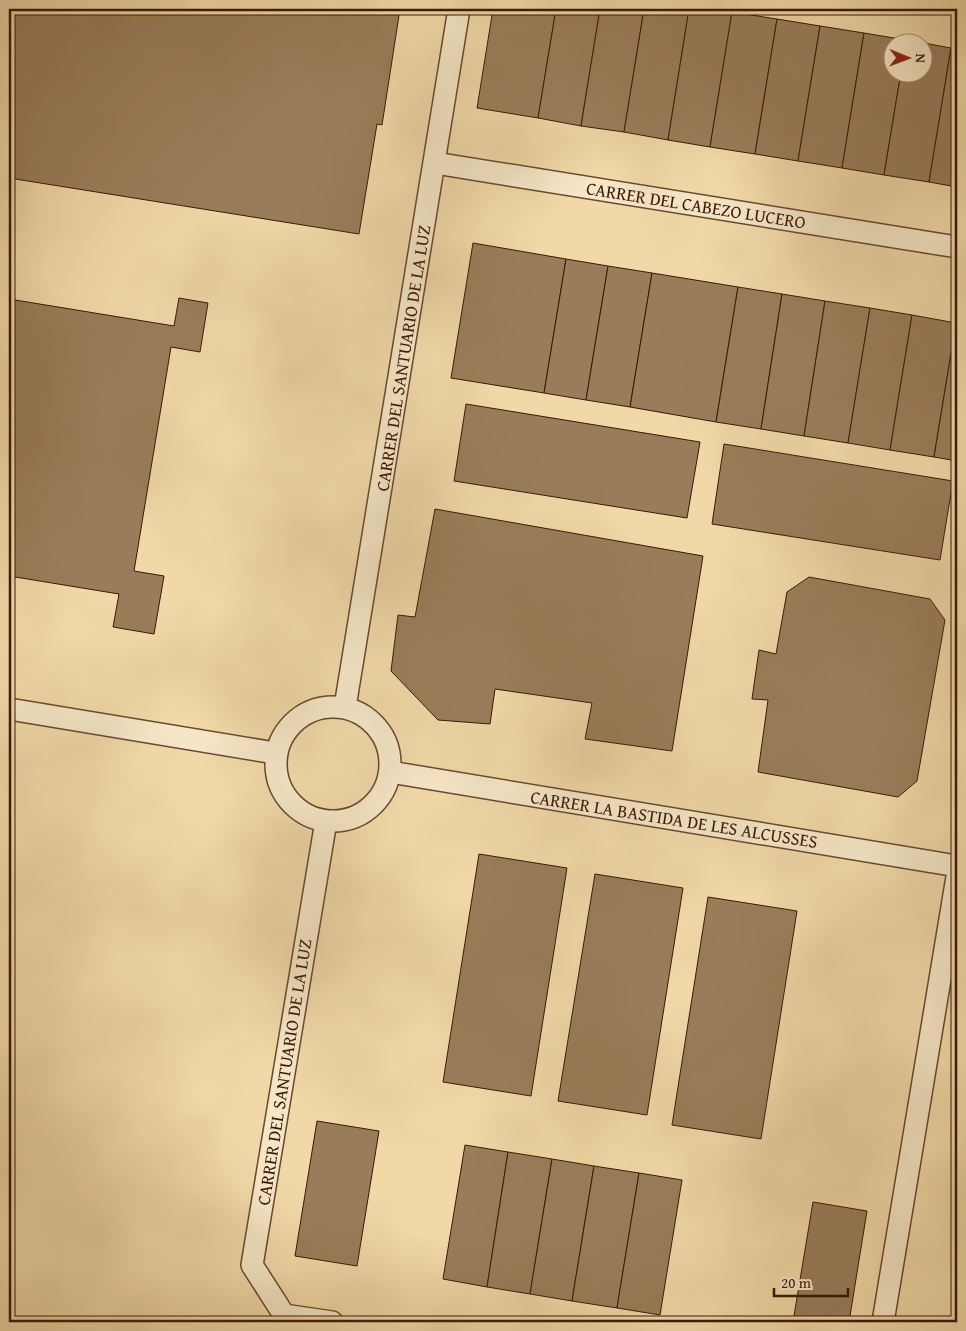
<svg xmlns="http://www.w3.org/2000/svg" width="966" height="1331" font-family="'Gentium Book Plus',serif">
	<rect width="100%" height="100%" fill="#f0d9a7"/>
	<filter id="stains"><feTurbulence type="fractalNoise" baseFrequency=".004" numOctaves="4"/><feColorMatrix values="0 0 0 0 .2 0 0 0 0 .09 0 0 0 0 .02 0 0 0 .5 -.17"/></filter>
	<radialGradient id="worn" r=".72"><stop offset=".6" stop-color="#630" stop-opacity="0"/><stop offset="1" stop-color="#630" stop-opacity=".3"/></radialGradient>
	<g fill="#997d5a" stroke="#3a1906">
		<path d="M9 9H335L352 11V9H400L382 125 377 124 359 234 9 178Z"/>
		<path d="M493 9H556L538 118 477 108Z"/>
		<path d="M556 9H600L581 126 538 118Z"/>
		<path d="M600 9H644L624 132 581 126Z"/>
		<path d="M644 9H689L668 140 624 132Z"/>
		<path d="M689 9H713L732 12 710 147 668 140Z"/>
		<path d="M732 12 777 19 755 154 710 147Z"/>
		<path d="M777 19 820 26 798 161 755 154Z"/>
		<path d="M820 26 864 33 842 168 798 161Z"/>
		<path d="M864 33 906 40V42H894V72H901L884 175 842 168Z"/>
		<path d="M924 43 951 48 929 182 884 175 901 72H924Z"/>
		<path d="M951 48 957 49V187L929 182Z"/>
		<path d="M473 243 566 259 544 393 451 378Z"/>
		<path d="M566 259 608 266 586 400 544 393Z"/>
		<path d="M608 266 652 273 630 407 586 400Z"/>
		<path d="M652 273 738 287 716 422 630 407Z"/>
		<path d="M738 287 782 294 761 429 716 422Z"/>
		<path d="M782 294 825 301 804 436 761 429Z"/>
		<path d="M179 298 208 303 200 352 171 347 134 571 164 576 154 634 113 627 119 594 9 576V299L174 326Z"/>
		<path d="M825 301 870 308 848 443 804 436Z"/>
		<path d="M870 308 912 315 890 450 848 443Z"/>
		<path d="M912 315 956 323 934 457 890 450Z"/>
		<path d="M956 323H957V461L934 457Z"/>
		<path d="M466 404 700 442 687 518 454 481Z"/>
		<path d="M724 444 953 481 940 560 712 524Z"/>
		<path d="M435 509 703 556 672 751 585 739 592 703 495 689 490 724 438 720 391 671 398 615 415 617Z"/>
		<path d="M809 577 930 599 945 620 917 781 898 797 758 772 768 700 752 699 759 650 776 654 787 592Z"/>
		<path d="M479 854 567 868 531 1096 443 1082Z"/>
		<path d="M595 874 683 888 647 1115 558 1101Z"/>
		<path d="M708 897 797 911 761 1139 672 1125Z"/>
		<path d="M317 1121 379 1131 357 1266 295 1256Z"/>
		<path d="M465 1145 508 1152 487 1287 443 1279Z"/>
		<path d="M508 1152 552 1159 530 1294 487 1287Z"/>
		<path d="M552 1159 594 1166 572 1301 530 1294Z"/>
		<path d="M594 1166 639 1173 617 1308 572 1301Z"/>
		<path d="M639 1173 682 1180 660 1315 617 1308Z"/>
		<path d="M813 1202 867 1211 849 1322H793Z"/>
	</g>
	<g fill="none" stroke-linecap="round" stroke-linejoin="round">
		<g stroke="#68492e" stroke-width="24">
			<g id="street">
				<path d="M435 163 957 247"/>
				<circle cx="333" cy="764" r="57"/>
				<path d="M345 707 459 9"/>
				<path d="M9 709 275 753"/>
				<path d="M390 772 957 866"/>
				<path d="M326 821 252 1265 284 1315 332 1322"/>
				<path d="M883 1322 957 877"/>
			</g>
		</g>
		<use href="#street" stroke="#f5e6c6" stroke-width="21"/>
	</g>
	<g text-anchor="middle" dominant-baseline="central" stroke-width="4" stroke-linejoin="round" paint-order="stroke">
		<g font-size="18" fill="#3a1906" stroke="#f5e6c6">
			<text transform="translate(696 205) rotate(9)">CARRER DEL CABEZO LUCERO</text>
			<text transform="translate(403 358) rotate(-81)">CARRER DEL SANTUARIO DE LA LUZ</text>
			<text transform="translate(674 819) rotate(9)">CARRER LA BASTIDA DE LES ALCUSSES</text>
			<text transform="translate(284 1072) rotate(-81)">CARRER DEL SANTUARIO DE LA LUZ</text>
		</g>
	</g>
	<rect width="966" height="1331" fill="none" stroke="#f0d9a7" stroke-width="30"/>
	<rect x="10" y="10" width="946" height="1311" fill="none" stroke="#3a1906" stroke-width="2.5"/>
	<rect x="15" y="15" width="936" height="1301" fill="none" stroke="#3a1906"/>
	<g transform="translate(908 58) rotate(91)"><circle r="24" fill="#f5e6c6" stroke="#aa9479"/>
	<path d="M0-4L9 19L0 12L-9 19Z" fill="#8f2418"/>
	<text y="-8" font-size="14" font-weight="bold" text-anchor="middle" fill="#3a1906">N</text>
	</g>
	<path d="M774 1288v8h74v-8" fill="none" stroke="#3a1906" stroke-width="2.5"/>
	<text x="781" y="1288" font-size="15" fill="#3a1906" stroke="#f5e6c6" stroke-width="4" paint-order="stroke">20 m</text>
	<rect width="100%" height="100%" filter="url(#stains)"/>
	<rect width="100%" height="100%" fill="url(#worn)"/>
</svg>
